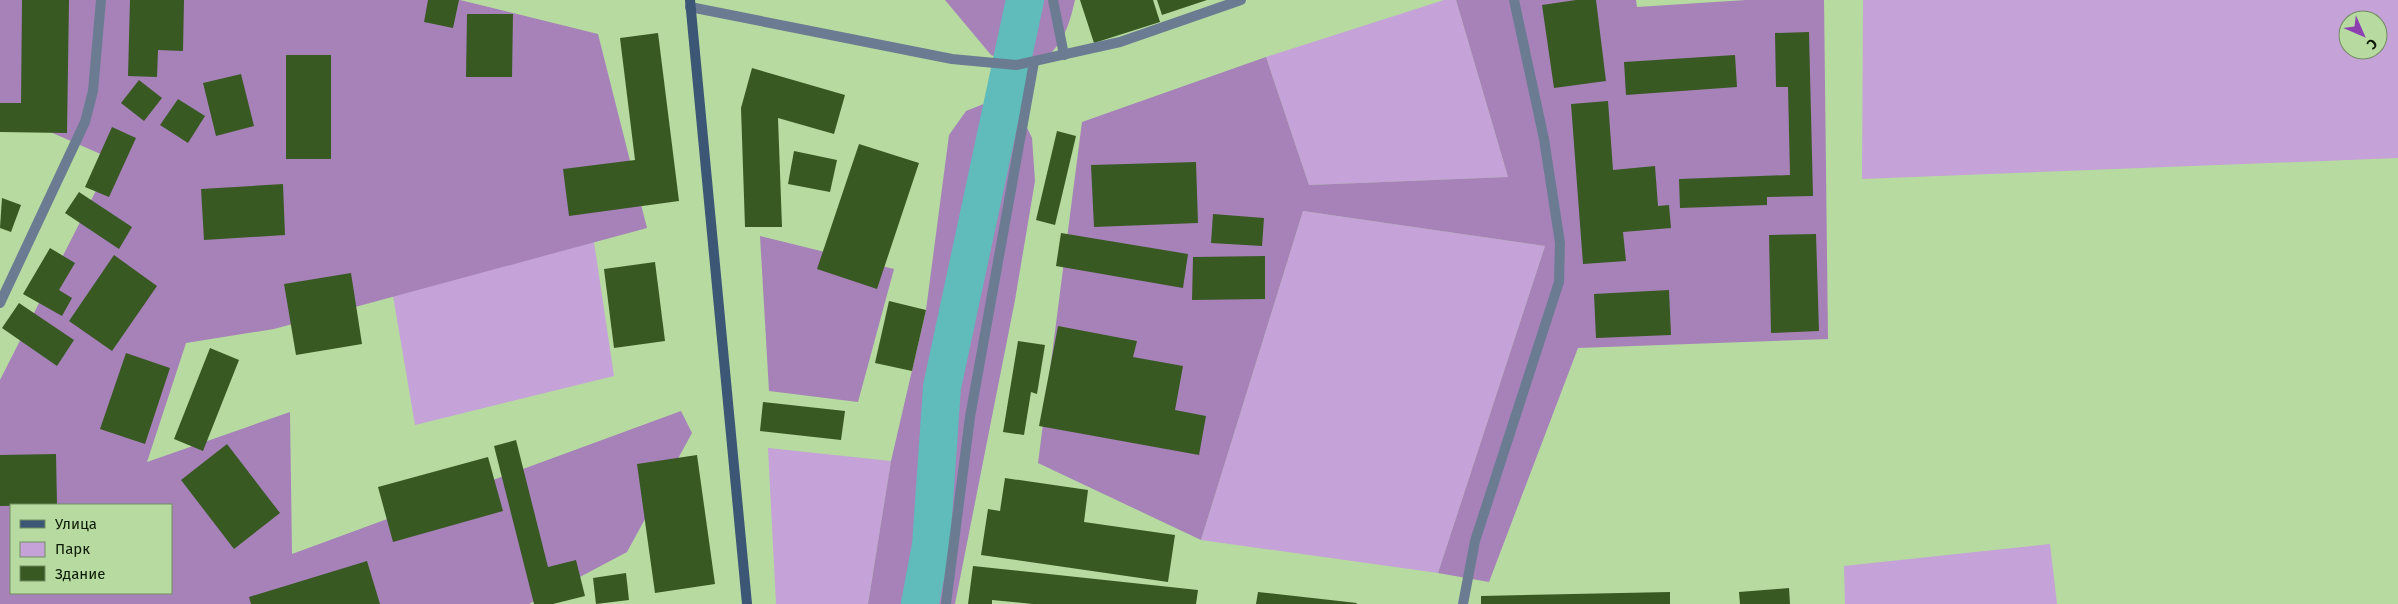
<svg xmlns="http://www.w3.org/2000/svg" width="2398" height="604" font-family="'Fira Sans',sans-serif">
	<rect width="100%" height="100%" fill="#b6daa0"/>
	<g fill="#c5a2d8" fill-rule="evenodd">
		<path d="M1444 0H1456L1508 177 1309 185 1266 57Z"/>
		<path d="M1863 0H2398V158L1862 179ZM2348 20H2378V50H2348Z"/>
		<path d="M1303 211 1545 246 1438 573 1201 540Z"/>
		<path d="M594 242 614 376 415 425 393 296Z"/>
		<path d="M768 448 891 461 868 604H776Z"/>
		<path d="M2050 544 2057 604H1845L1844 566Z"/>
	</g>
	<g fill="#a682b9" fill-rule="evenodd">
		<path d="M0 0H460L598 34 647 228 274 329 186 343 147 462 290 412 292 554 681 411 692 433 627 552 529 604H0V380L112 159 0 110ZM11 505H171V593H11Z"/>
		<path d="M945 0H1075C1067 35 1060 49 1030 71L991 55Z"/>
		<path d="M1456 0H1636L1637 7 1746 0H1824L1828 339 1578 348 1489 582 1438 573 1545 246 1303 211 1201 540 1038 463 1082 122 1266 57 1309 185 1508 177Z"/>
		<path d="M998 101 1019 111 1032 138 1035 181 1015 300 955 604H868L891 461 926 310 949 135 966 111 986 103Z"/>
		<path d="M760 236 894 269 858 402 769 391Z"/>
	</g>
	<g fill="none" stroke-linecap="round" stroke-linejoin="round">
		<path stroke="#5fbcba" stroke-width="38" d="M920 604 931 545 942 387 1025 0"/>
	</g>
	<g fill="#395923">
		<path d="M22 0H69L67 133 0 132V103H21Z"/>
		<path d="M130 0H184L183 51 158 50 157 77 128 76Z"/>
		<path d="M428 0H459L453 28 424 22Z"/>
		<path d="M1080 0H1153L1160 22 1094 43Z"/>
		<path d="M1157 0H1207L1162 15Z"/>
		<path d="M1576 0H1596L1606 81 1554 88 1542 5Z"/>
		<path d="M467 14H513L512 77H466Z"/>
		<path d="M1809 32 1813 196 1767 197V205L1680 208 1679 179 1790 175 1788 87H1776L1775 33Z"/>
		<path d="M658 33 679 201 569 216 563 169 635 160 620 38Z"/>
		<rect x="286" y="55" width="45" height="104"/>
		<path d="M1735 55 1737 87 1626 95 1624 62Z"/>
		<path d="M752 68 845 95 834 134 778 118 782 227H745L741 108Z"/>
		<path d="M241 74 254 126 216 136 203 83Z"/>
		<path d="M139 80 162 98 144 121 121 103Z"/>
		<path d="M178 99 205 116 188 143 160 125Z"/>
		<path d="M1608 101 1613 170 1655 166 1658 206 1669 205 1671 228 1623 232 1626 261 1583 264 1571 104Z"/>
		<path d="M112 127 136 138 109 197 85 187Z"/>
		<path d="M1057 131 1076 136 1055 225 1036 220Z"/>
		<path d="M859 144 919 163 877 289 817 269Z"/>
		<path d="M794 151 837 160 830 192 788 184Z"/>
		<path d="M1196 162 1198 223 1094 227 1091 165Z"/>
		<path d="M283 184 285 235 204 240 201 189Z"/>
		<path d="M79 192 132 227 119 249 65 213Z"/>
		<path d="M2 198 21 205 11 232 0 228Z"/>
		<path d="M1213 214 1264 218 1262 246 1211 243Z"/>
		<path d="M1061 233 1188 254 1183 288 1056 266Z"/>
		<path d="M1816 234 1819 331 1771 333 1769 235Z"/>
		<path d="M50 248 75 263 59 290 72 298 62 316 23 294Z"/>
		<path d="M114 255 157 286 112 351 69 321Z"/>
		<path d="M1265 256V299L1192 300 1193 257Z"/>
		<path d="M655 262 665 341 614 348 604 269Z"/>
		<path d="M351 273 362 344 296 355 284 284Z"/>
		<path d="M1669 290 1671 335 1596 338 1594 294Z"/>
		<path d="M889 301 926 310 912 371 875 363Z"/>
		<path d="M19 303 74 340 57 366 2 328Z"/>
		<path d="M1058 326 1137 341 1133 357 1183 366 1175 410 1206 416 1199 455 1039 426Z"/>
		<path d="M1018 341 1045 345 1037 394 1031 392 1024 435 1003 432Z"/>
		<path d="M210 348 239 360 203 451 174 439Z"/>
		<path d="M126 353 170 368 145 444 100 429Z"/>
		<path d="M763 402 845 411 841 440 760 431Z"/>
		<path d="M516 440 548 567 576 560 585 596 553 604H534L494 446Z"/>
		<path d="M227 444 280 513 234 549 181 480Z"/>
		<path d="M56 454 57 505 0 506V455Z"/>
		<path d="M697 455 715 584 655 593 637 464Z"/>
		<path d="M488 457 503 511 393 542 378 487Z"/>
		<path d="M1005 478 1088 490 1084 522 1175 535 1168 582 981 555 988 509 1000 511Z"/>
		<path d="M367 561 380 604H251L249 597Z"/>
		<path d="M973 566 1198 590 1196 604H1033L992 600V604H968Z"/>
		<path d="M626 573 629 600 596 604 593 578Z"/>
		<path d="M1789 588 1790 604H1740L1739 592Z"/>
		<path d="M1258 592 1357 603 1356 604H1256Z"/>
		<path d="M1670 592V604H1481V596Z"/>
	</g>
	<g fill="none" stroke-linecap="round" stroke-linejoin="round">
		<g stroke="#6b7c92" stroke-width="10">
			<path d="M1053 0 1064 55"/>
			<path d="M690 7 952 59 1016 65 1120 42 1241 0"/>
			<path d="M0 303 85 122 93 91 101 0"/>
			<path d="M946 604 970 417 1034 62"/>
			<path d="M1463 604 1475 541 1559 282 1560 243 1544 139 1514 0"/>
		</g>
		<path stroke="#3c5675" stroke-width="10" d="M690 0 747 604"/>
	</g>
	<rect x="10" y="504" width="162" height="90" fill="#b6daa0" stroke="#728d62"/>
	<rect x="20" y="520" width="25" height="8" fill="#3c5675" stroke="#728d62"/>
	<text x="55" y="529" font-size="15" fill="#0c1904">Улица</text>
	<rect x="20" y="542" width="25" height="15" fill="#c5a2d8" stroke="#728d62"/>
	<text x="55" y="554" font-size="15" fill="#0c1904">Парк</text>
	<rect x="20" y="566" width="25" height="15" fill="#395923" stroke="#728d62"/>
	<text x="55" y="579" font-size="15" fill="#0c1904">Здание</text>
	<g transform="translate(2363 35) rotate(135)"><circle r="24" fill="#b6daa0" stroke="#728d62"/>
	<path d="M0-4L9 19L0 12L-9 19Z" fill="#8e40b1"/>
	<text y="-8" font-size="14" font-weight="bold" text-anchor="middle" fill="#0c1904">С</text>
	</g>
</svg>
